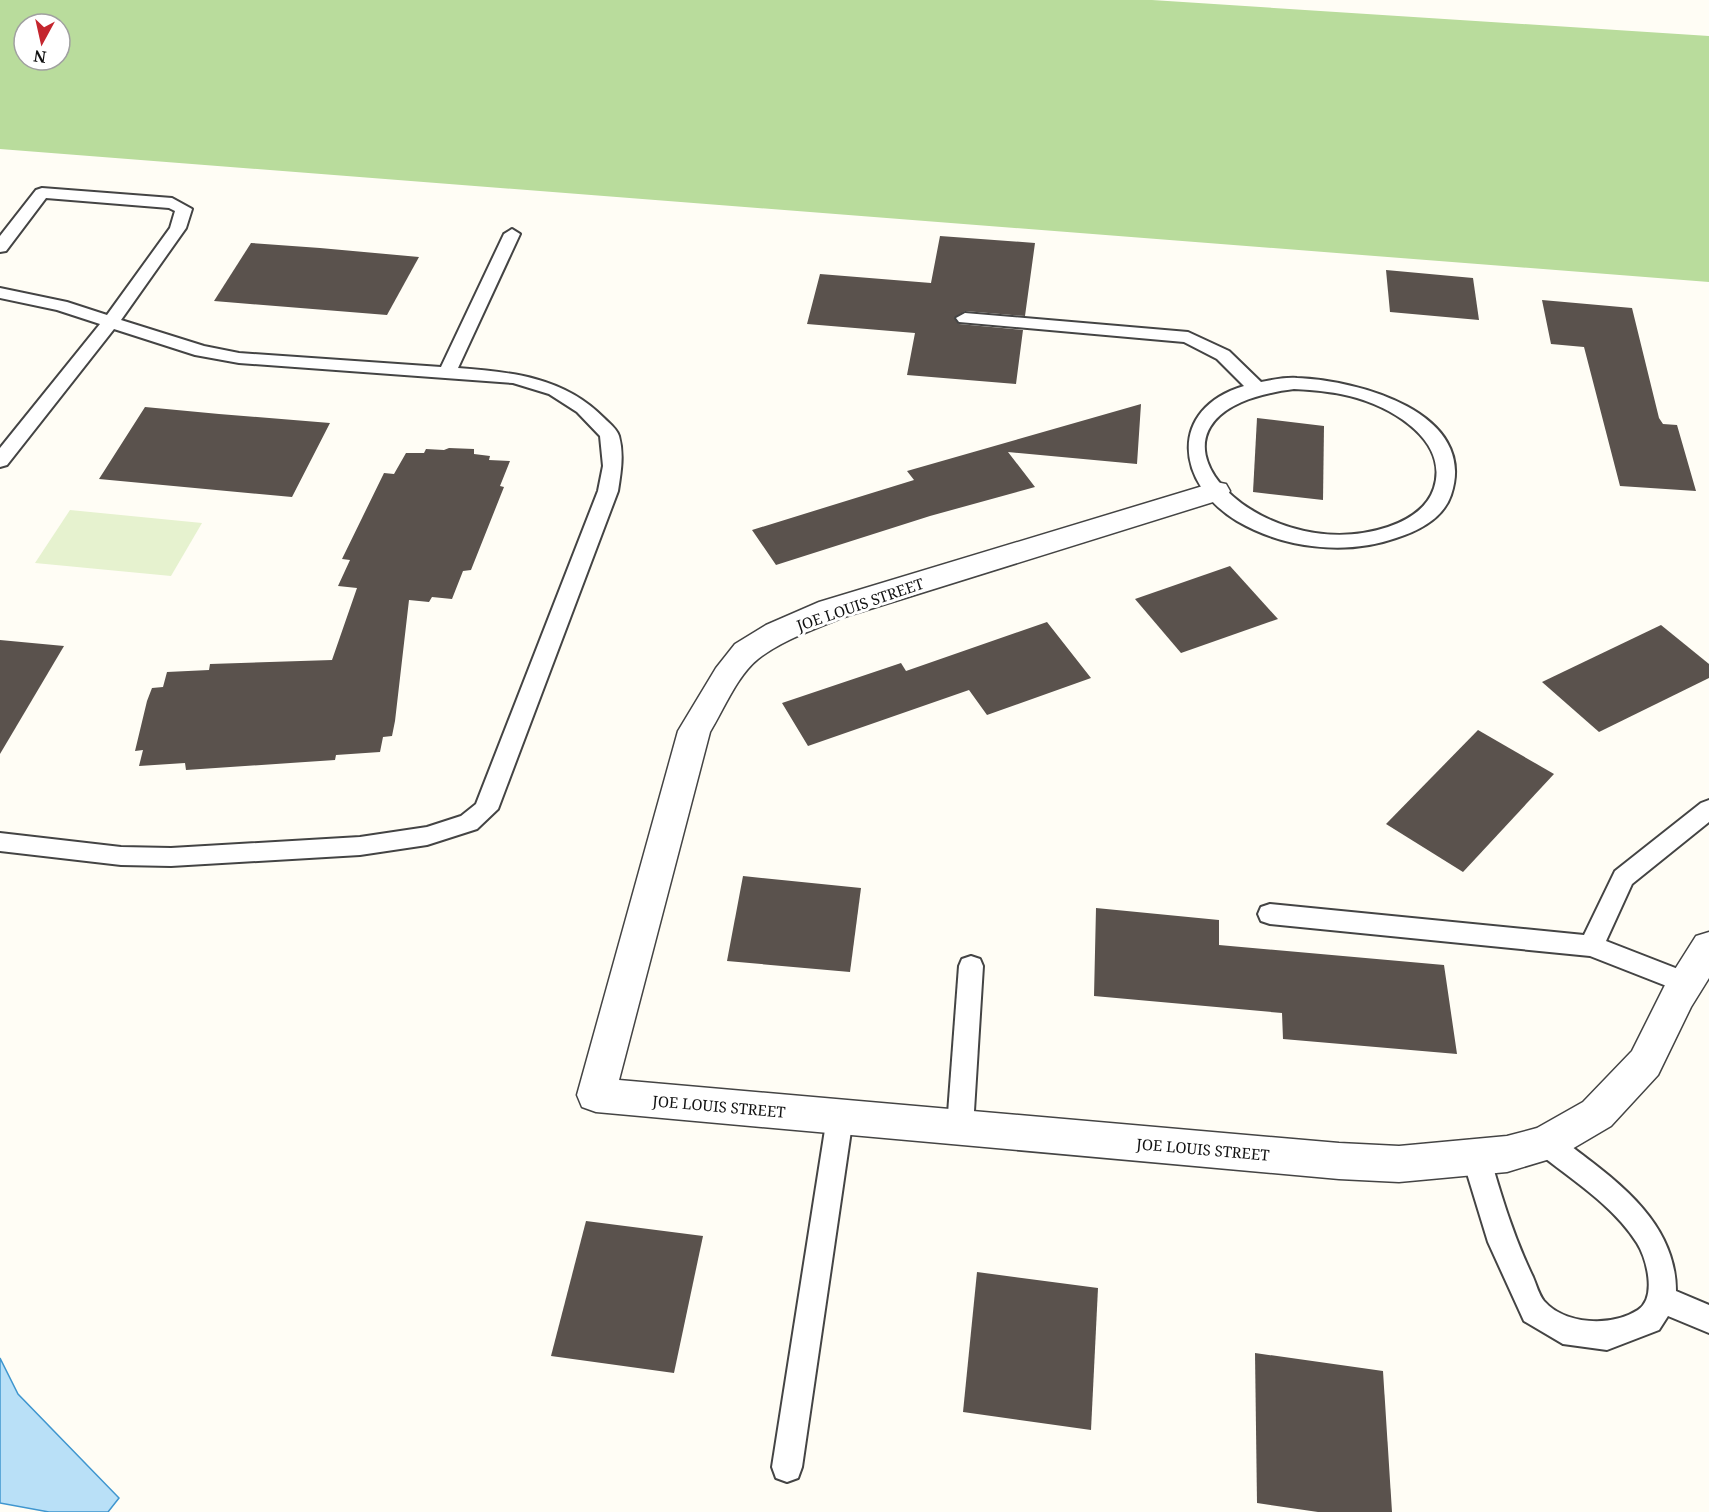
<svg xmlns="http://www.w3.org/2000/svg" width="1709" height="1512" font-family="'Noto Serif',serif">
	<rect width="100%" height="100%" fill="#fffdf5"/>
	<path fill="#b9dc9c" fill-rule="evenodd" d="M0 0H1152L1709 36V282L0 149ZM24 24H60V60H24Z"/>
	<path fill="#e6f2cf" d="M70 510 202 523 171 576 35 563Z"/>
	<path fill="#b9e0f7" stroke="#3f96cf" stroke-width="1.5" d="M0 1358 18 1394 119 1498 108 1512H49L0 1503Z"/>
	<g fill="#5a524d">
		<path d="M940 236 1035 243 1025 316 965 311 954 318 959 324 1023 330 1016 384 907 375 915 333 807 324 820 274 931 283Z"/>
		<path d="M251 243 320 248 419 257 387 315 214 301Z"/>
		<path d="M1386 270 1473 278 1479 320 1390 312Z"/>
		<path d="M1542 300 1632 308 1659 418 1663 424 1677 425 1696 491 1620 486 1584 347 1551 344Z"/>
		<path d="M1141 404 1137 464 1008 452 1035 487 930 516 776 565 752 530 914 480 907 471Z"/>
		<path d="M145 407 219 414 330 423 292 497 99 479Z"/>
		<path d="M1257 418 1324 426 1323 500 1253 492Z"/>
		<path d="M449 448 474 449V454L490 456 489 460 510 461 500 486 504 487 471 570 463 571 452 599 432 597 429 602 409 600 395 721 392 736 383 737 380 752 336 755 335 760 186 770 185 763 139 766 143 750 135 751 147 701 152 688 163 687 167 672 209 670 210 664 332 660 357 588 338 586 350 560 342 559 384 473 394 474 406 453H424L426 449 444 450Z"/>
		<path d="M1230 566 1278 619 1181 653 1135 599Z"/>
		<path d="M1047 622 1091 678 987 715 969 690 808 746 782 703 901 663 906 671Z"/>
		<path d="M1661 625 1709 664V678L1599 732 1542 682Z"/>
		<path d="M0 640 64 646 0 754Z"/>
		<path d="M1478 730 1554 774 1463 872 1386 824Z"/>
		<path d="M743 876 861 888 850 972 727 961Z"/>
		<path d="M1096 908 1219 920V945L1444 965 1457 1054 1283 1039 1282 1013 1094 996Z"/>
		<path d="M586 1221 703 1236 674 1373 551 1356Z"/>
		<path d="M977 1272 1098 1288 1091 1430 963 1412Z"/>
		<path d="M1255 1353 1383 1371 1392 1512H1318L1257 1503Z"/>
	</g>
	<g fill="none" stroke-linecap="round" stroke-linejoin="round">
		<g stroke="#444" stroke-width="4">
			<g id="lane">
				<path d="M42 188 172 198 192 209 186 228 121 320 204 346 239 353 441 367 504 234 512 229 520 234 458 368C512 372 564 377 604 418 609 423 617 429 619 436 624 454 621 472 618 491L498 809 477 829 427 845 360 855 171 866 121 865 0 851V833L121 847 171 848 360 837 427 827 461 816 476 804 598 491 603 466 600 436 577 412 549 394 513 383 239 363 195 355 114 329 7 465 0 467V448L100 324 57 310 0 298V288L67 302 107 315 170 228 175 211 169 208 46 198 6 251 0 252V236L36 190Z"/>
				<path d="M965 313 1188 332 1229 351 1261 382C1272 380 1285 377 1297 378 1356 380 1479 412 1451 495 1443 519 1418 531 1396 538 1345 556 1283 548 1237 521 1176 484 1167 409 1244 386L1217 359 1184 342 959 322 956 318ZM1294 389C1315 390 1337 392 1357 398 1394 409 1449 441 1434 488 1427 509 1408 520 1388 527 1255 571 1105 413 1294 389Z"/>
				<path d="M1709 800V822L1632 884 1606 941 1696 976 1700 983 1696 990 1687 994 1590 956 1270 924 1261 921 1258 914 1261 907 1270 904 1584 935 1615 871 1701 803Z"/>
				<path d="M971 956 980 959 983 966 973 1127 969 1135 960 1139 951 1135 947 1127 959 966 962 959Z"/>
				<path d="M840 1105 849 1109 853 1117 802 1467 798 1478 787 1482 776 1478 772 1467 827 1117 831 1109Z"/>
				<path d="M1546 1131 1555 1134C1608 1175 1676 1217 1676 1291L1709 1305V1333L1668 1316 1659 1330 1607 1350 1563 1344 1524 1321 1488 1242 1462 1157 1466 1148 1476 1145 1486 1148 1490 1157C1502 1198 1514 1238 1533 1277 1536 1284 1539 1295 1544 1301 1565 1325 1612 1327 1638 1310 1657 1298 1647 1259 1637 1243 1613 1205 1571 1179 1537 1152L1533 1143 1537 1134Z"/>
			</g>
		</g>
		<g stroke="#444" stroke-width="3">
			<path id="street" d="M1216 482 1226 484 1230 491 1226 498 841 618C813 630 782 640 758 659 737 676 724 709 710 732L619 1080 1339 1143 1399 1146 1507 1136 1537 1128 1583 1102 1632 1051 1665 985 1696 936 1709 932V978L1691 1007 1658 1075 1611 1126 1560 1156 1507 1172 1399 1182 1339 1179 596 1112 582 1107 577 1095 678 731 716 668 735 644 766 625 819 602Z"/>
		</g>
		<use href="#lane" fill="#fff" fill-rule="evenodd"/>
		<use href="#street" fill="#fff" fill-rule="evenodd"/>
	</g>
	<g text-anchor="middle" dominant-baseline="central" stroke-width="6" stroke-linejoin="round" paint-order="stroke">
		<g font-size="15" fill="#111" stroke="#fff">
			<text transform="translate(860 604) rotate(-19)">JOE LOUIS STREET</text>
			<text transform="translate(719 1106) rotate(5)">JOE LOUIS STREET</text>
			<text transform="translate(1203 1149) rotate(5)">JOE LOUIS STREET</text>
		</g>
	</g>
	<g transform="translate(42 42) rotate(188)"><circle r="28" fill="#ffffff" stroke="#a0a0a0" stroke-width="1.5"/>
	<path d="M0-4.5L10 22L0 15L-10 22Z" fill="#c4262e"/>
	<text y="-9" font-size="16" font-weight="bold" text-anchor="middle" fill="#111111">N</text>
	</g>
</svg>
